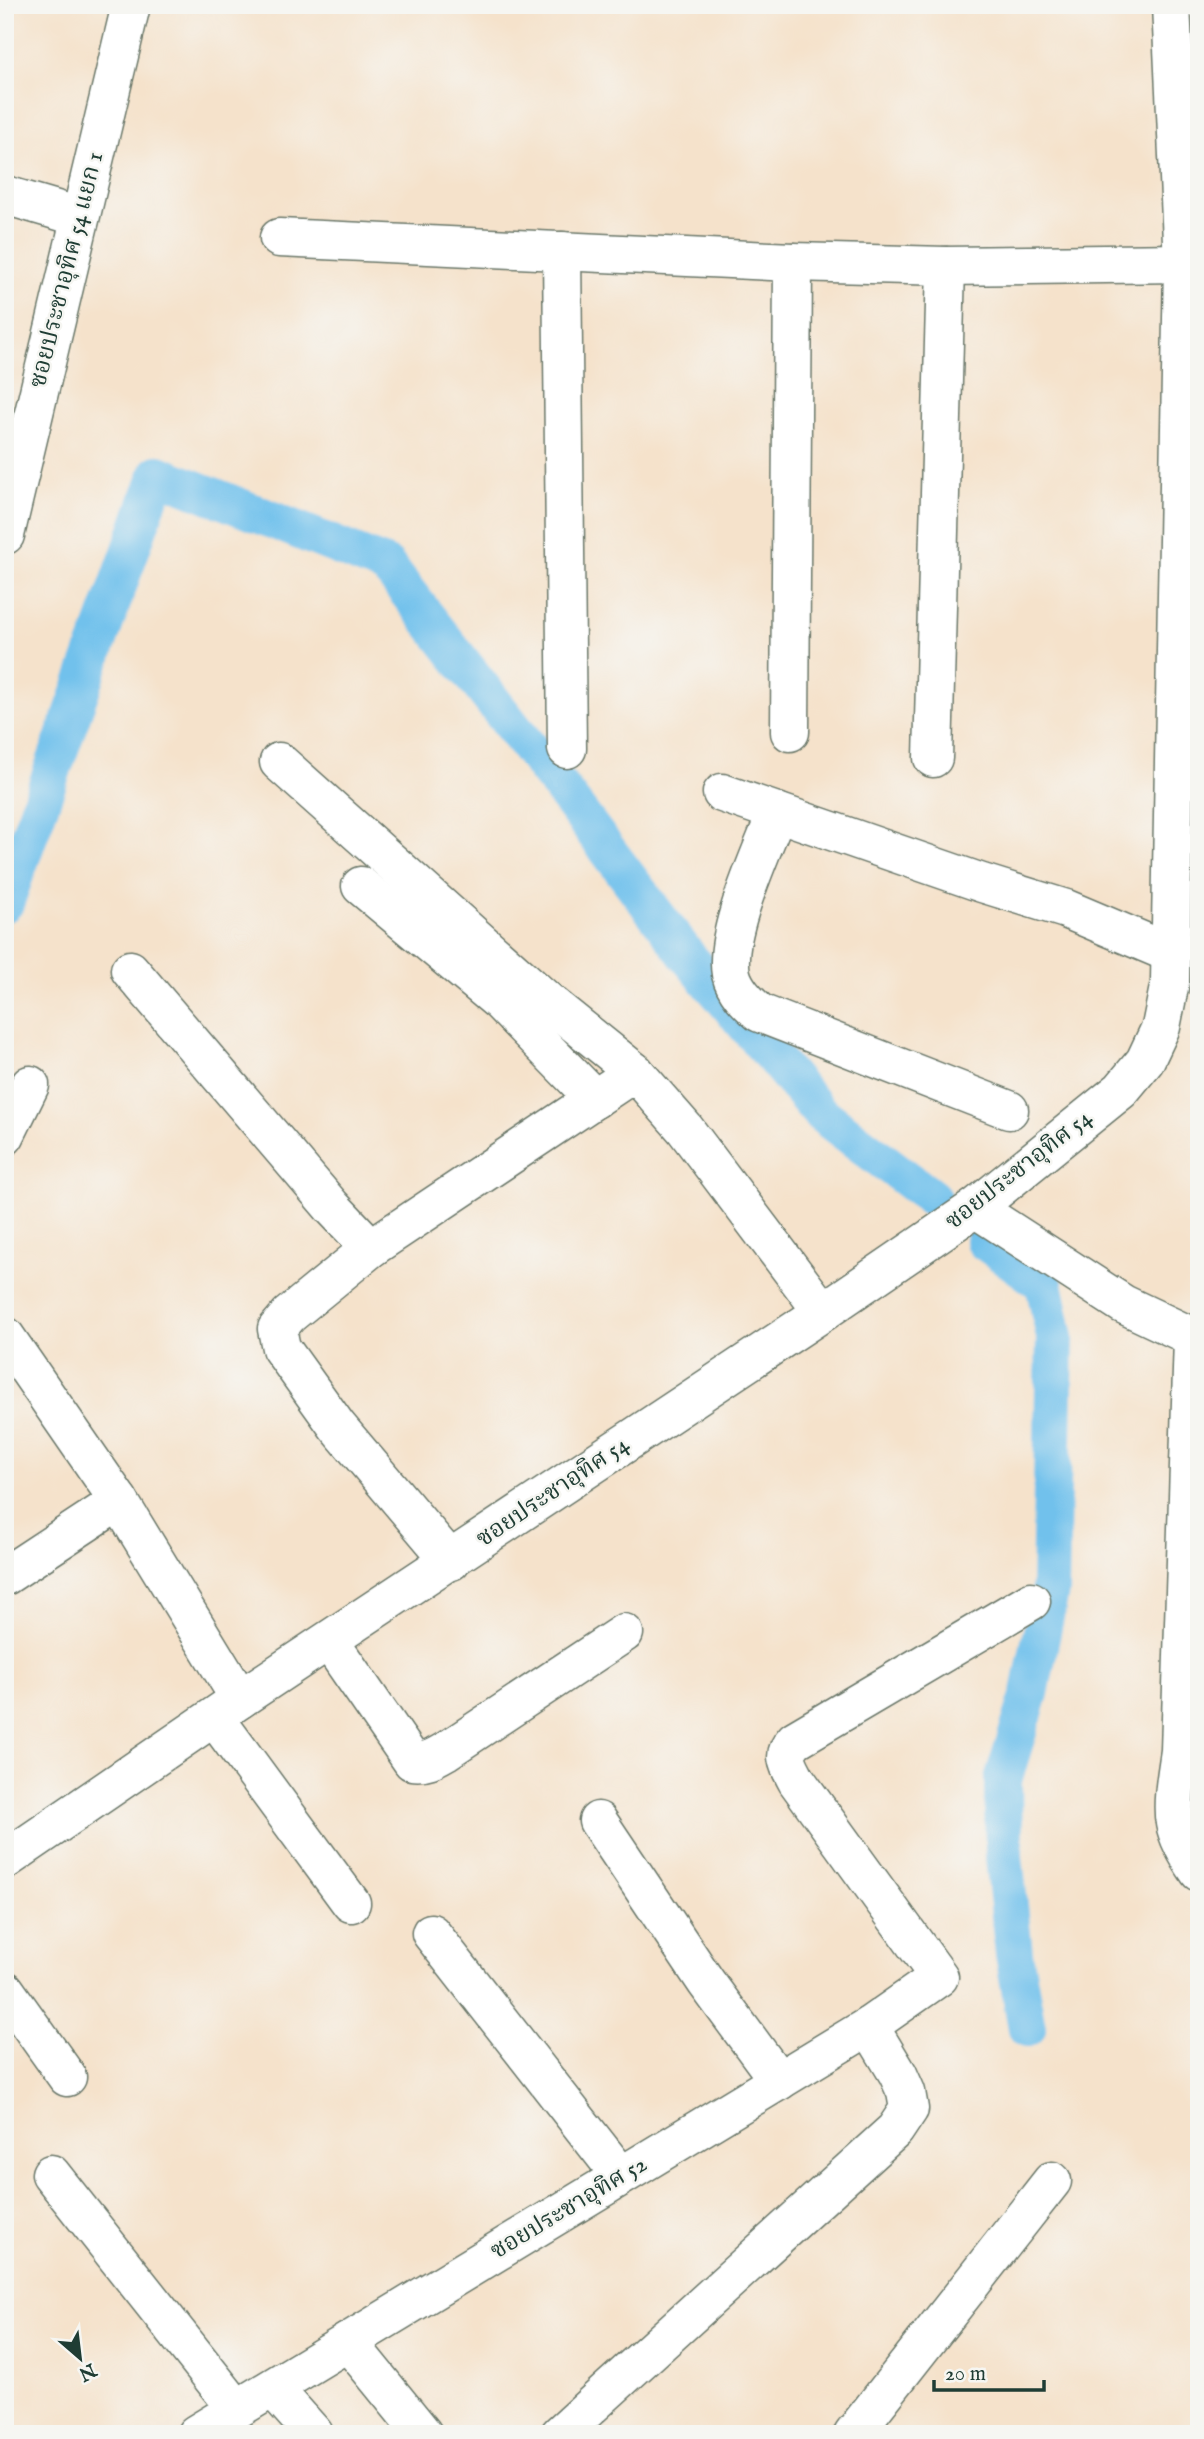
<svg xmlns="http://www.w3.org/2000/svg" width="1204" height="2439" font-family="'IM FELL English','Noto Serif Thai',serif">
	<rect width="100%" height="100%" fill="#f6f6f2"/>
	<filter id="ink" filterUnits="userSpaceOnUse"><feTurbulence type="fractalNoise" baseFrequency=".0143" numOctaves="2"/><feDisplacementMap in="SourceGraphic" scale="14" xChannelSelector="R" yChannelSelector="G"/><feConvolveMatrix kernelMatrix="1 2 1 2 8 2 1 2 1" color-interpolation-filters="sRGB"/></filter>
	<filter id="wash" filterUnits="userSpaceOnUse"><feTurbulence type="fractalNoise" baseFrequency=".00686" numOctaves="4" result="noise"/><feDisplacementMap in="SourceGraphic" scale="28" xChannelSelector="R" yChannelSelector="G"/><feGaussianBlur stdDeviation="1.57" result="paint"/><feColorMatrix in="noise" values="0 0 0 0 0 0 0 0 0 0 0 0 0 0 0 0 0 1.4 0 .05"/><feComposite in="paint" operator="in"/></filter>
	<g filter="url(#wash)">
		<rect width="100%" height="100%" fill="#f5e2cb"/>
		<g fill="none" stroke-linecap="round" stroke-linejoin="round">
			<g stroke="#71c1ec" stroke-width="38">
				<path d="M5 903 158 474 387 566 569 799 689 958 820 1113 932 1198"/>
				<path d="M984 1241 1044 1284 1055 1337 1050 1591 1030 1693 1003 1780 1004 1857 1014 1954 1027 2028"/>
			</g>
		</g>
	</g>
	<g filter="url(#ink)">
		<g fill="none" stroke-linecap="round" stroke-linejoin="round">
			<g stroke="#6a7769" stroke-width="41">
				<g id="minor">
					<path d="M5 195 80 217"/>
					<path d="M279 238 793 262 946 266 1183 263"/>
					<path d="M562 251 567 749"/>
					<path d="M5 535 131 5"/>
					<path d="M790 732 793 262"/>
					<path d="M933 758 946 266"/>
					<path d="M279 762 547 1001 635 1072 685 1129 823 1312"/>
					<path d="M722 793 982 883 1066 909 1170 953"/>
					<path d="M777 812C762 852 723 933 731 974 735 990 747 1002 760 1013L1009 1110"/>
					<path d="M361 886 500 1002 595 1099"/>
					<path d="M130 970 332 1207 371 1248 635 1072"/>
					<path d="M5 1136 30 1085"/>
					<path d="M975 1208 1123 1304 1199 1340"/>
					<path d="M371 1248 289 1315 277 1329 281 1348 337 1426 451 1561"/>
					<path d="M5 1336 119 1501 240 1699"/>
					<path d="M1193 1338 1180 1751C1177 1772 1171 1803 1175 1823 1178 1839 1190 1859 1199 1872"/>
					<path d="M5 1576 119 1501"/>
					<path d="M330 1642 412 1761C426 1763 434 1758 446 1751L624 1633"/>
					<path d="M215 1718 351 1903"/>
					<path d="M598 1821 706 1982 779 2081"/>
					<path d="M5 1860 240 1699 823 1312 975 1208 1121 1090 1145 1061 1161 1027 1170 982 1183 263 1171 5"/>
					<path d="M431 1933 621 2176"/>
					<path d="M5 1990 67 2077"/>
					<path d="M51 2174 237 2409"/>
					<path d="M348 2342 423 2434"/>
					<path d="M273 2388 314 2434"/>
					<path d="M196 2434 869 2026 939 1977 797 1781C788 1764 781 1755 795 1740L1031 1601"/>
					<path d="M560 2434 895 2130 909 2109 906 2092 898 2074 869 2026"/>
					<path d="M853 2434 1052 2181"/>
				</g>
			</g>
			<use href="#minor" stroke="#fff" stroke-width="38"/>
		</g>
	</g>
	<g text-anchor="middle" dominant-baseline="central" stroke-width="5" stroke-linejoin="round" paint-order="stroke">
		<g font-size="24" fill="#1f3d34" stroke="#f6f6f2">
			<text transform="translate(67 270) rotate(-76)">ซอยประชาอุทิศ 54 แยก 1</text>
			<text transform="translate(1019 1170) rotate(-38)">ซอยประชาอุทิศ 54</text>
			<text transform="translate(553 1492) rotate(-34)">ซอยประชาอุทิศ 54</text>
			<text transform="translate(569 2208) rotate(-31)">ซอยประชาอุทิศ 52</text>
		</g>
	</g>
	<rect width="1204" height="2439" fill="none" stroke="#f6f6f2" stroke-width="28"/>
	<g transform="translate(80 2358) rotate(152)" stroke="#f6f6f2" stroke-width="5" paint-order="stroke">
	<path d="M0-5L12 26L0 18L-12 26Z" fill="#1f3d34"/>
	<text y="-10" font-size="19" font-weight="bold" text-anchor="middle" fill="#1f3d34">N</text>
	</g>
	<path d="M934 2380v10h110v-10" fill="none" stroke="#1f3d34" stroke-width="3.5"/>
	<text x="945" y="2380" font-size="21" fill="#1f3d34" stroke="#f6f6f2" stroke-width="5" paint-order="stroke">20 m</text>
</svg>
